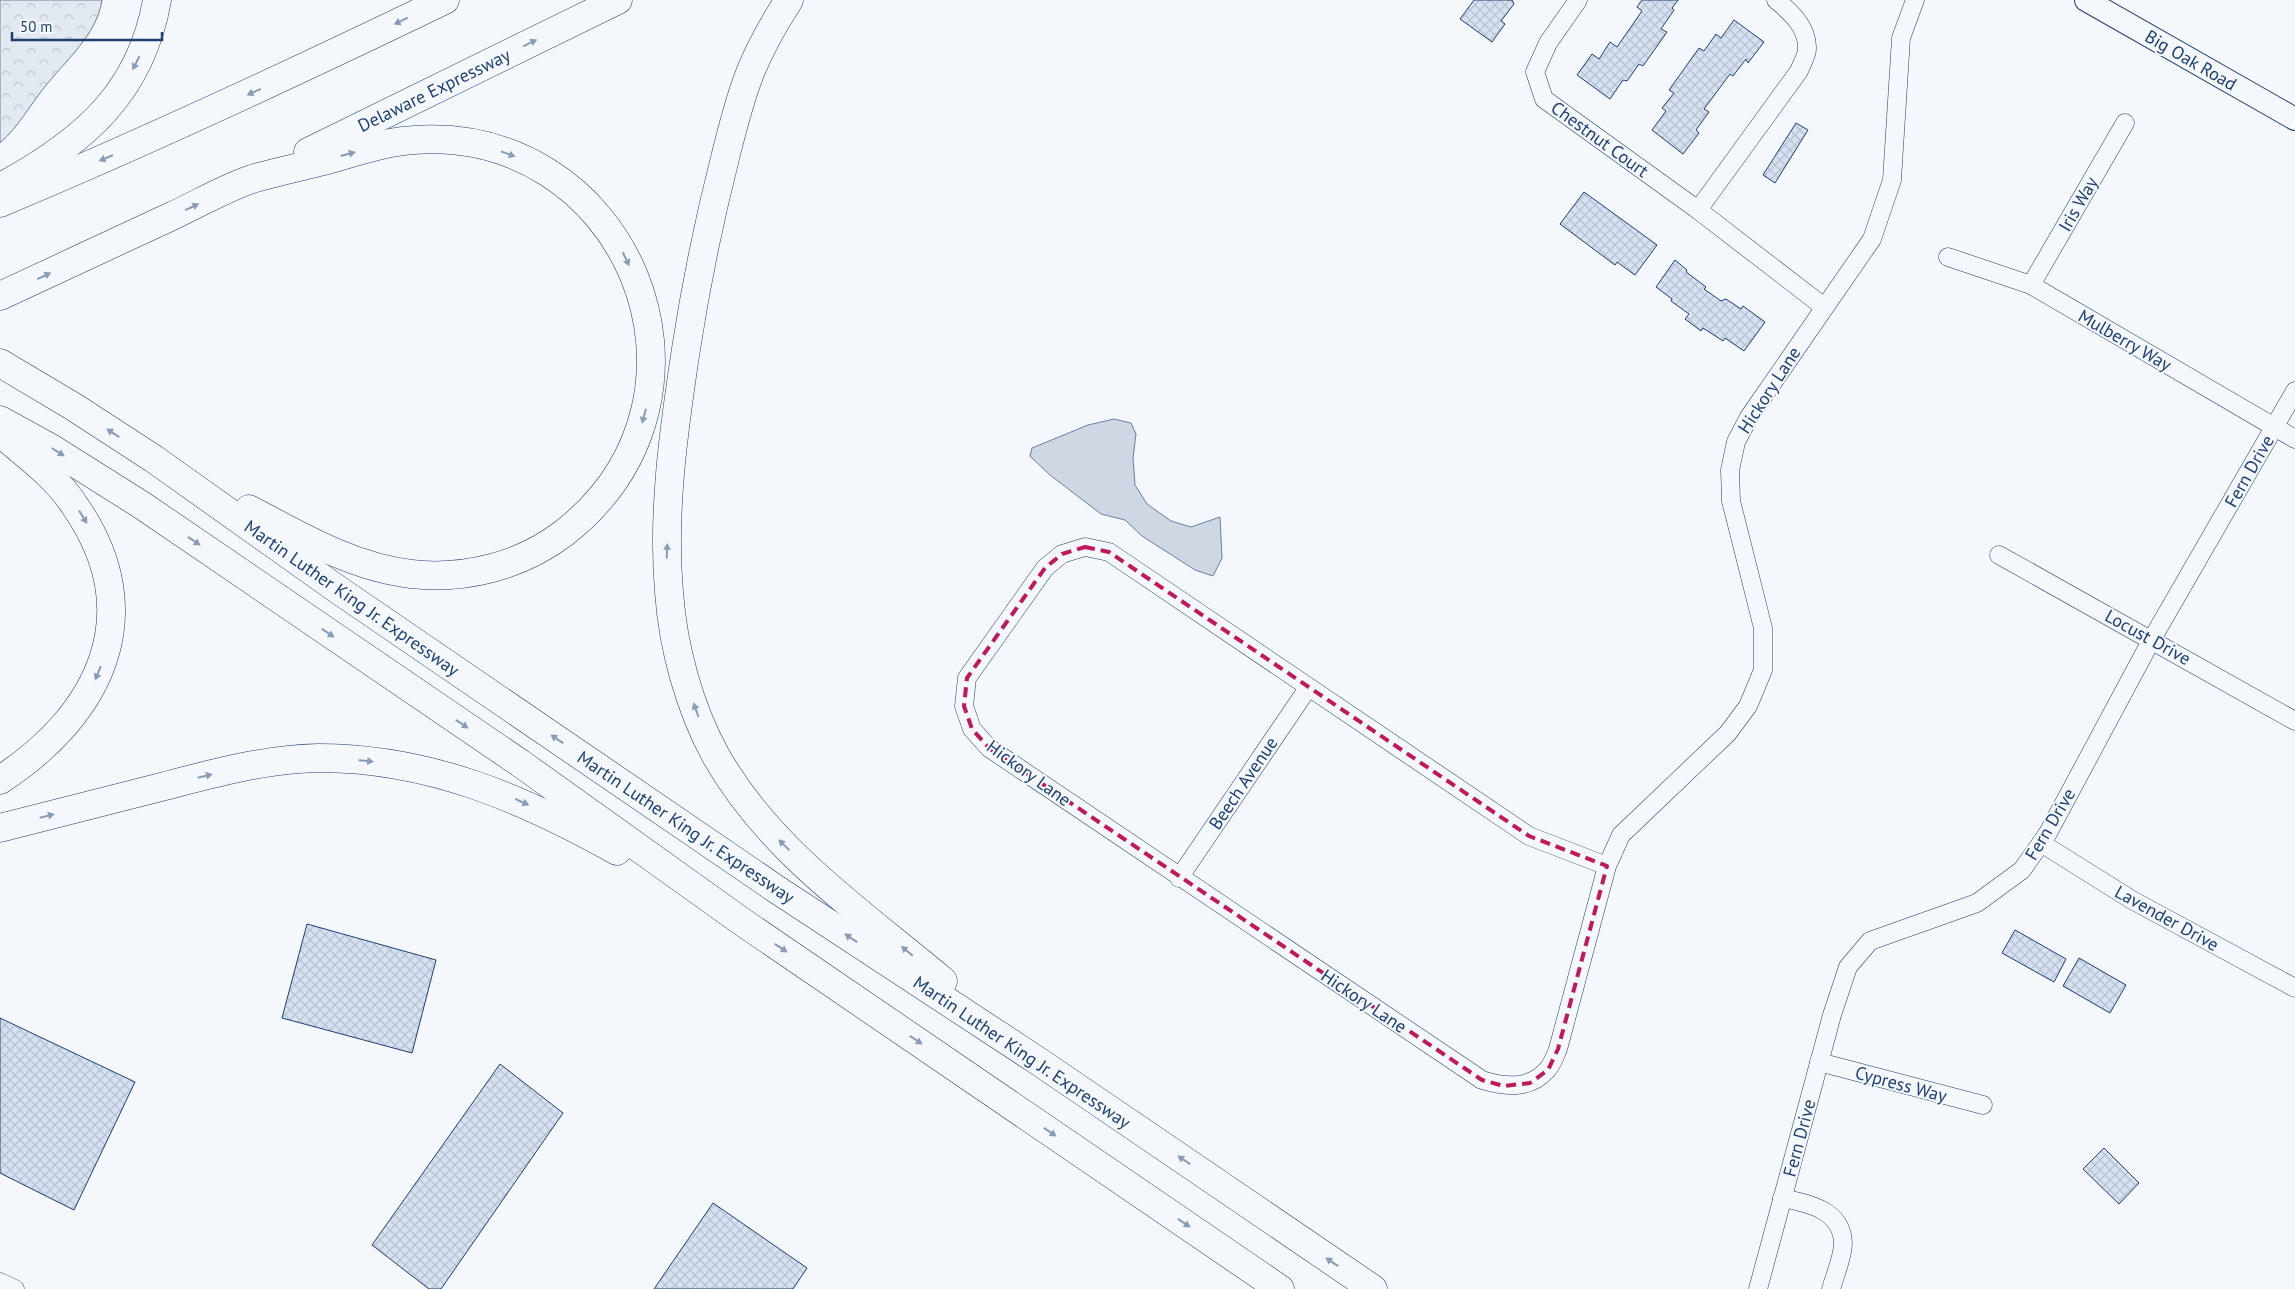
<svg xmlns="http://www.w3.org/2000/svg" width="2295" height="1289" font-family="'PT Sans',sans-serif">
	<defs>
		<pattern id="forest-crowns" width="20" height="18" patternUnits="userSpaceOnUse" patternTransform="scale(1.25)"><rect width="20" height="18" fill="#e3e9f0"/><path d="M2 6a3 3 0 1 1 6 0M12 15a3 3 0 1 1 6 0" fill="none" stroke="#c2c9d1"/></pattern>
		<pattern id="building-cross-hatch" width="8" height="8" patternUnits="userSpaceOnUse" patternTransform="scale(1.25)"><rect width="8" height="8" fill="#d5e0f0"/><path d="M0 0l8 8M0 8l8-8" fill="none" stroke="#b6c1d1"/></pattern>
	</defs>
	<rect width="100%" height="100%" fill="#f4f7fb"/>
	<path fill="url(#forest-crowns)" stroke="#687fa3" d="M0 0H102C97 35 64 62 43 89 29 107 18 127 0 143Z"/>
	<path fill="#cfd7e4" stroke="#687fa3" d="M1114 419 1131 423 1136 434 1133 458 1135 485 1147 504 1171 521 1191 527 1220 517 1222 558 1213 576 1195 570 1142 536 1125 520 1101 514 1050 475 1030 456 1032 448 1088 425Z"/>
	<g fill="url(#building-cross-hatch)" stroke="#1d3f73">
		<path d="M1474 0H1512L1514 4 1501 21 1505 24 1492 42 1460 19Z"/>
		<path d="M1642 0H1678L1672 8 1674 10 1661 29 1667 32 1643 66 1639 64 1627 81 1623 80 1610 99 1577 75 1592 54 1599 59 1610 42 1617 47 1642 11 1637 7Z"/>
		<path d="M1734 20 1764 42 1748 63 1746 59 1733 76 1730 74 1704 109 1709 112 1696 130 1699 133 1683 154 1652 130 1666 111 1662 108 1674 93 1669 90 1699 48 1704 51 1716 34 1721 38Z"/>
		<path d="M1796 123 1808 130 1775 183 1763 175Z"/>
		<path d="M1584 192 1657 245 1635 275 1617 262 1615 265 1560 224Z"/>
		<path d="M1675 260 1687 270 1686 272 1706 287 1704 289 1721 301 1726 299 1741 309 1743 306 1765 322 1744 351 1725 338 1723 341 1703 328 1701 331 1685 319 1689 314 1671 301 1672 299 1656 287Z"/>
		<path d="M307 924 436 960 412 1053 282 1018Z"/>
		<path d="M2015 930 2066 959 2054 982 2002 953Z"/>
		<path d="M2079 958 2126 985 2110 1013 2063 986Z"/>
		<path d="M0 1018 135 1082 74 1210 0 1173Z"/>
		<path d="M500 1064 563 1113 441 1289H429L372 1245Z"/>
		<path d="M2104 1148 2139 1183 2119 1204 2083 1169Z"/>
		<path d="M713 1203 807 1268 793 1289H654Z"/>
	</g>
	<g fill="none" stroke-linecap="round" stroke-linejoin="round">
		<g stroke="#1d3f73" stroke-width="19">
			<g id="minor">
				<path d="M1578 0 1548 43 1535 72 1544 99 1698 210 1824 307"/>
				<path d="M1698 210 1799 71C1801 65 1807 56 1807 49 1808 28 1791 12 1776 0"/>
				<path d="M1948 257 2031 285 2295 439"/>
				<path d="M2031 285 2125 123"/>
				<path d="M1999 555 2295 721"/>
				<path d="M2041 843 2132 900 2295 988"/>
				<path d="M1607 866 1529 836 1109 552 1085 547 1062 554 1045 568 967 678 964 706 972 729 989 748 1482 1080C1505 1087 1529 1090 1547 1070 1552 1065 1555 1056 1558 1049L1607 866 1621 835 1728 733 1748 706 1763 670V628L1731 501 1730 470 1736 442 1749 417 1872 239 1892 180 1901 38 1915 0"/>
				<path d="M1179 878 1308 688"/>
				<path d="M1819 1062 1983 1105"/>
				<path d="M1782 1198C1808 1203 1842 1210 1843 1243 1843 1257 1835 1275 1831 1289"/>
				<path d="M0 1282 15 1289"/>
				<path d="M1758 1289 1832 1015 1848 967 1870 941 1977 903 2022 870 2048 833 2152 639 2295 391"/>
			</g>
		</g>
		<g stroke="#1d3f73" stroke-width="24">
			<path id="tertiary" d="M2086 0 2295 119"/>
		</g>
		<g stroke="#1d3f73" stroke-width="29">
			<g id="motorway">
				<path d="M789 0C774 23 760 48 750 73 739 101 732 130 725 158 709 221 696 284 686 349 674 428 662 511 669 592 673 647 689 707 716 756 769 850 862 913 943 981"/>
				<path d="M308 152 618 0"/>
				<path d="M8 183C85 140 141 92 157 0"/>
				<path d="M0 203C151 140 298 71 445 0"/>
				<path d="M0 296C57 269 115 243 172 216 198 204 225 188 252 179 275 172 300 167 324 161 350 154 376 144 403 141 626 116 742 394 564 533 521 566 465 580 411 574 352 567 300 536 249 509"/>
				<path d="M0 363 74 407 154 459 337 589 776 889 1038 1061 1373 1289"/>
				<path d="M0 420 51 448 140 504 520 763 741 921 1280 1289"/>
				<path d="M0 780C100 715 150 614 75 506 57 478 30 458 5 437"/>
				<path d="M0 828C55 814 110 800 165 786 214 773 266 759 318 758 429 758 522 798 617 851"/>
			</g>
		</g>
		<use href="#minor" stroke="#f4f7fb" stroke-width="18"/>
		<use href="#tertiary" stroke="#f4f7fb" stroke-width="22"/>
		<use href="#motorway" stroke="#f4f7fb" stroke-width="28"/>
	</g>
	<defs><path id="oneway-solid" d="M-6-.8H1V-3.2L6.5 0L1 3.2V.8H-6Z" transform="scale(1.25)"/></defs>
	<g fill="#889bb7">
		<use href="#oneway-solid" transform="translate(401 21) rotate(154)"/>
		<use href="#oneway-solid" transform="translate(530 43) rotate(-26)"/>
		<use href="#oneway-solid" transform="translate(136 63) rotate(117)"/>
		<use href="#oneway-solid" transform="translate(254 92) rotate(156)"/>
		<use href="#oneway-solid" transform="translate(348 154) rotate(-15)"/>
		<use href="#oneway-solid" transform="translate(508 154) rotate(20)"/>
		<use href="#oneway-solid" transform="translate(106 158) rotate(157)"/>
		<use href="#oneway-solid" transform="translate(192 207) rotate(-25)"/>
		<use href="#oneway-solid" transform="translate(626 259) rotate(64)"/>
		<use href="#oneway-solid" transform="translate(44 276) rotate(-25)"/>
		<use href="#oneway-solid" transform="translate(644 416) rotate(105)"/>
		<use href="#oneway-solid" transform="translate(113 433) rotate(-147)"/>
		<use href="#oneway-solid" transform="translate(58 452) rotate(32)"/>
		<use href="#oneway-solid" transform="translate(83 517) rotate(58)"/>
		<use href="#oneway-solid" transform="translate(194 541) rotate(34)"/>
		<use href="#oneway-solid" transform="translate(667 551) rotate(-88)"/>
		<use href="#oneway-solid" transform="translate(328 633) rotate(34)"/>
		<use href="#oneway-solid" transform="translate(98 673) rotate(112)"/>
		<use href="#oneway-solid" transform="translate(696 710) rotate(-110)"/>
		<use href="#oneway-solid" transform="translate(462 724) rotate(34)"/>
		<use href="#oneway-solid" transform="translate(557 739) rotate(-146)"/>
		<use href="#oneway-solid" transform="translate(366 761) rotate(5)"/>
		<use href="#oneway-solid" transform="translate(205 776) rotate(-13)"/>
		<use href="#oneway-solid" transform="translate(522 802) rotate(24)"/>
		<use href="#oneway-solid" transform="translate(47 816) rotate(-14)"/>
		<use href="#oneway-solid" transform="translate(784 845) rotate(-136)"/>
		<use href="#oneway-solid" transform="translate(851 938) rotate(-147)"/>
		<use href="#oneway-solid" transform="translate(781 948) rotate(34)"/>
		<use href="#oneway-solid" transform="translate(907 951) rotate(-140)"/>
		<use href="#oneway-solid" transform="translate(916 1040) rotate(34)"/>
		<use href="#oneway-solid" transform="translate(1050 1132) rotate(34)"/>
		<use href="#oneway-solid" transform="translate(1184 1160) rotate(-146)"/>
		<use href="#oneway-solid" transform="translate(1184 1223) rotate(34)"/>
		<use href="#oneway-solid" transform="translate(1332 1262) rotate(-146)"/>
	</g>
	<path fill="none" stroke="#c2185b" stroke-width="4" stroke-dasharray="10 6" stroke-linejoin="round" d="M1085 547 1109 552 1529 836 1607 866 1558 1049 1548 1070 1530 1083 1504 1086 1482 1080 989 748 972 729 964 706 967 678 1045 568 1062 554Z"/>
	<g text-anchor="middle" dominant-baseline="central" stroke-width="4" stroke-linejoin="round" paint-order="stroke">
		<g font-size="18" fill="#1d3f73" stroke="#f4f7fb">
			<text transform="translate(2191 60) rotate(30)">Big Oak Road</text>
			<text transform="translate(434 90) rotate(-26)">Delaware Expressway</text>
			<text transform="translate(1600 139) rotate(36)">Chestnut Court</text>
			<text transform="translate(2078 204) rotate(-60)">Iris Way</text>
			<text transform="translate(2125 340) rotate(30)">Mulberry Way</text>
			<text transform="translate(1769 390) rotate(-57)">Hickory Lane</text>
			<text transform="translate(2249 471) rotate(-60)">Fern Drive</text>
			<text transform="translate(352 598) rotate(35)">Martin Luther King Jr. Expressway</text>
			<text transform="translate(2148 637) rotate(29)">Locust Drive</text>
			<text transform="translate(1029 773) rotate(36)">Hickory Lane</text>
			<text transform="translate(1243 783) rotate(-56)">Beech Avenue</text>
			<text transform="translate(2050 824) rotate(-59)">Fern Drive</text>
			<text transform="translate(686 827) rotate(34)">Martin Luther King Jr. Expressway</text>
			<text transform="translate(2167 918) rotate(29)">Lavender Drive</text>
			<text transform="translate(1364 1001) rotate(34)">Hickory Lane</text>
			<text transform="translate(1022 1052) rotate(34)">Martin Luther King Jr. Expressway</text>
			<text transform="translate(1901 1084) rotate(15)">Cypress Way</text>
			<text transform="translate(1799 1138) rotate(-75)">Fern Drive</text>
		</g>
	</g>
	<path d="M12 32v8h150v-8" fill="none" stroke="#1d3f73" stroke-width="2.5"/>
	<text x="20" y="32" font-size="15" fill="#1d3f73" stroke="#f4f7fb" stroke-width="4" paint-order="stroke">50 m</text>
</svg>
